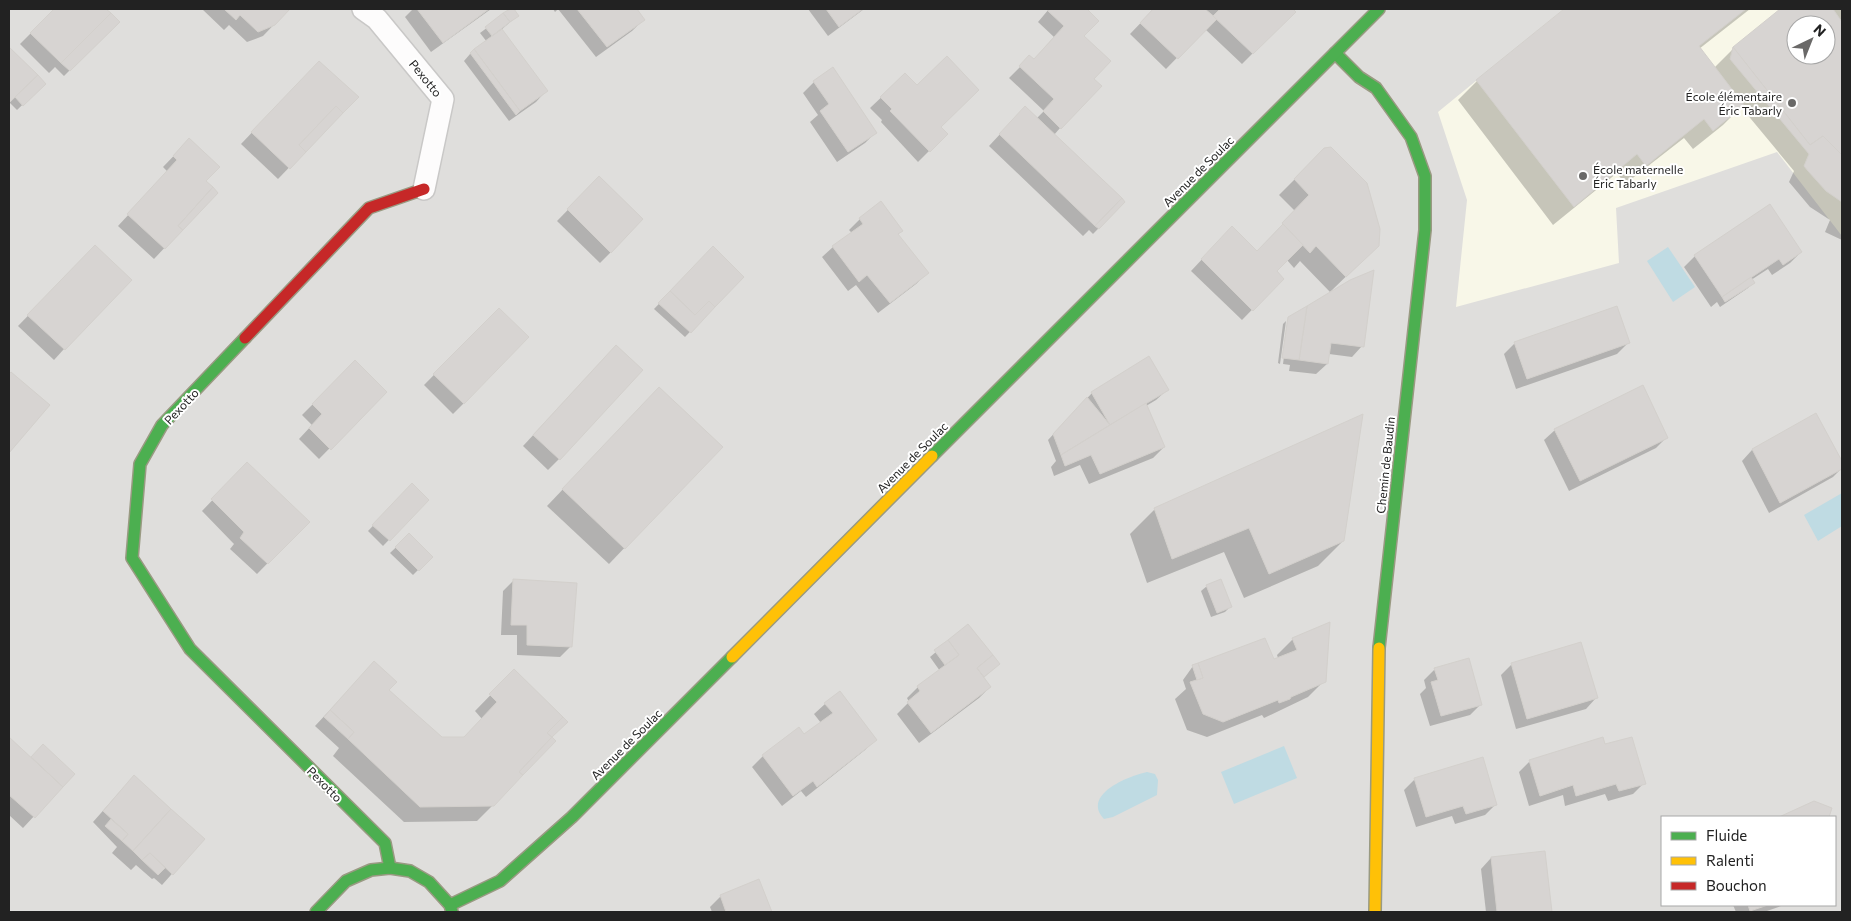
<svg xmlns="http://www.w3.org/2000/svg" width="1851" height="921" font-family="Commissioner,sans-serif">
	<rect width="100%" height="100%" fill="#f0eeeb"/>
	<path fill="#dfdedc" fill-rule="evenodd" d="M9 9H1842V912H9ZM1796 25H1826V55H1796ZM1662 817H1835V905H1662Z"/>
	<path fill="#f8f7e8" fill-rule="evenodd" d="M1564 9H1842V236L1777 152 1616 208 1619 263 1456 307 1467 200 1438 112ZM1796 25H1826V55H1796Z"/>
	<g fill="#bfdbe3">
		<path d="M1668 247 1695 287 1673 302 1647 261Z"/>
		<path d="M1842 493V526L1818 541 1804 515Z"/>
		<path d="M1284 746 1297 778 1234 804 1221 772Z"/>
		<path d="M1147 772 1155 774 1158 780 1157 795 1113 817 1104 819C1081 795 1128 776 1147 772Z"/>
	</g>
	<g fill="#0003" fill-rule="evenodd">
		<path d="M55 9H105L118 22 64 76 55 67 49 73 20 44Z"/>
		<path d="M202 9H289L263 36 247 42 229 25 224 30Z"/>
		<path d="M413 9H491L431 52 405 17Z"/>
		<path d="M512 9 517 16 501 30 546 91 536 102 509 121 464 61 470 54 487 42 480 33Z"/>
		<path d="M553 9H635L643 20 632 31 596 57 558 9 555 12Z"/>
		<path d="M808 9H864L828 36Z"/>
		<path d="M1049 9H1085L1097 21 1083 36 1093 79 1060 128 1054 135 1124 202 1093 234 1089 230 1083 236 989 146 1015 118H1037L1044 111 1009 78 1030 57 1034 60 1054 37 1038 22Z"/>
		<path d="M1154 9H1291L1294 12 1242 64 1205 29 1166 69 1130 34Z"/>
		<path d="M1566 9H1750L1699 49 1714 68 1734 48 1782 9H1842V240L1825 232 1830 220 1810 207 1789 182 1794 171 1741 107 1723 125 1693 149 1684 138 1625 184 1617 173 1553 225 1458 100 1477 81ZM1796 25H1826V55H1796Z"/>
		<path d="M9 48 44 84 17 110 9 102Z"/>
		<path d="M309 73 304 152 278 179 241 144Z"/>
		<path d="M905 75 939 128 946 134 918 162 881 122 882 120 870 108Z"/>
		<path d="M814 82 875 133 865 143 837 162 810 122 818 115 803 93Z"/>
		<path d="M189 140 205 181 216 193 154 259 118 226 168 172 163 167Z"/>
		<path d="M1325 149 1362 261 1330 292 1300 261 1294 268 1287 260 1276 271 1282 279 1242 320 1191 271 1221 239 1257 252 1295 211 1279 195Z"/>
		<path d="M599 178 611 252 600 263 557 221Z"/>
		<path d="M860 219 902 230 897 235 927 273 916 284 878 313 856 285 848 291 822 257 833 247 852 233 849 230Z"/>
		<path d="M95 247 64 349 54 360 18 326Z"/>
		<path d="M713 248 742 277 685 337 654 309Z"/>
		<path d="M1801 252 1790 263 1772 275 1768 269 1751 280 1753 282 1748 288 1720 307 1717 302 1711 307 1684 267 1695 256Z"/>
		<path d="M499 309 464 403 453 414 424 385Z"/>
		<path d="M1289 318 1362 346 1352 357 1329 354 1327 364 1316 374 1289 371 1290 365 1283 364Z"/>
		<path d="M1286 321 1280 364 1278 363 1283 324Z"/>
		<path d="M1515 343H1628L1617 354 1516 389 1504 354Z"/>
		<path d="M605 358 559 459 548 470 523 446Z"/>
		<path d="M355 362 385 392 319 459 299 439 312 425 302 415Z"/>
		<path d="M11 374 48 406 9 452V376Z"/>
		<path d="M1167 390 1156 400 1146 406 1164 447 1153 458 1089 484 1080 465 1054 476 1051 467 1056 461 1048 440 1092 393Z"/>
		<path d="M644 404 721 447 609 564 547 506Z"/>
		<path d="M1815 415 1842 463V468L1833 477 1769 513 1742 461 1752 450Z"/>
		<path d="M1555 430 1667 437 1656 448 1569 491 1544 440Z"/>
		<path d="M247 464 308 522 257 574 230 549 234 544 202 511Z"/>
		<path d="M412 485 427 500 383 546 368 531Z"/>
		<path d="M1155 509 1343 541 1318 566 1244 598 1224 552 1147 583 1130 534Z"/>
		<path d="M409 535 431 557 413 575 390 553Z"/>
		<path d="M514 580 571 646 560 657 517 655V635H501L503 591Z"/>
		<path d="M1207 586 1230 607 1225 612 1211 617 1201 591Z"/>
		<path d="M968 625 993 669 983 678 990 687 979 698 919 743 897 714 909 702 907 698 918 687 940 671 930 657Z"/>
		<path d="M1293 639 1324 681 1308 697 1264 718 1262 715 1207 737 1187 730 1175 699 1186 689 1183 680 1193 666 1273 660 1278 658 1277 655Z"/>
		<path d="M374 663 388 690 441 739 464 738 482 719 475 711 514 671 551 737 493 805 477 821 404 822 333 756 339 748 315 726Z"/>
		<path d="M1512 664 1596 698 1586 709 1516 729 1501 675Z"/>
		<path d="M1435 669 1481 704 1470 715 1430 726 1420 694 1426 688 1424 680Z"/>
		<path d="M825 704 876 739 865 750 806 797 801 791 782 806 752 767 763 756 804 736 821 723 814 714Z"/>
		<path d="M9 738 31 758 43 746 73 774 23 828 9 815Z"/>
		<path d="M1605 746 1644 783 1633 794 1608 801 1605 794 1565 806 1563 795 1529 806 1519 772 1530 761Z"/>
		<path d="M1415 779 1496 804 1485 815 1455 824 1452 816 1416 827 1404 790Z"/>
		<path d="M124 787 203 839 162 885 154 878 152 879 136 865 131 870 112 853 117 847 93 822Z"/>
		<path d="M1544 853 1551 912H1486L1481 869 1491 858Z"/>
		<path d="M758 881 771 912H712L710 907 721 896Z"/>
		<path d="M1733 905H1784L1764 912H1736Z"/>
	</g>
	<g fill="#d7d4d2" stroke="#d3d0cc" fill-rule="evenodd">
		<path d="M54 9H106L111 13 61 63 30 33Z"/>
		<path d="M224 9H290L275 25 258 32 240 15 236 20Z"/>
		<path d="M417 9H489L443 43Z"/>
		<path d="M510 9H514L519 16 510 22 503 13Z"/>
		<path d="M577 9H637L645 20 607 47Z"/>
		<path d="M826 9H863L839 27Z"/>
		<path d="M1049 9H1087L1099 21 1084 36 1111 61 1094 79 1102 86 1061 129 1043 111 1054 99 1019 66 1029 55 1034 59 1064 26 1048 11Z"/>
		<path d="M1153 9H1205L1217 19 1178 59 1140 23Z"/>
		<path d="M1220 9H1293L1296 12 1253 54 1213 16Z"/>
		<path d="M1564 9H1746L1699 46 1744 105 1713 131 1704 119 1646 166 1637 154 1574 207 1476 80Z"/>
		<path d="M1780 9H1833L1842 22V155L1823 136 1810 145 1733 47ZM1796 25H1826V55H1796Z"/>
		<path d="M111 13 120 22 70 71 61 63Z"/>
		<path d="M503 13 510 22 492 36 485 27Z"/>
		<path d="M502 29 548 91 520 111 474 49Z"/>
		<path d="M9 47 38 75 9 103Z"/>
		<path d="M1733 47 1810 145 1823 136 1842 155V202L1826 191 1808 171 1804 166 1809 154 1730 59Z"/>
		<path d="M474 49 520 111 516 115 470 53Z"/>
		<path d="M947 56 979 90 941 127 948 134 930 152 890 111 892 109 880 97 905 73 917 85Z"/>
		<path d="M319 61 359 97 343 113 336 106 299 145 306 152 290 169 251 132Z"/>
		<path d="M833 67 877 133 848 152 820 111 829 104 813 81Z"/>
		<path d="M38 75 46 84 23 106 15 97Z"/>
		<path d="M336 106 343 113 306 152 299 145Z"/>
		<path d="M1025 106 1122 198 1095 226 999 134Z"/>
		<path d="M189 138 220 167 206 181 213 187 178 226 183 230 165 249 127 214 177 160 173 156Z"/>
		<path d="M1331 147 1367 183 1380 229 1379 246 1346 277 1316 246 1310 253 1282 223 1309 195 1294 179 1324 148Z"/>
		<path d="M599 176 643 219 611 253 567 209Z"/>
		<path d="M213 187 218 193 183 230 178 226Z"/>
		<path d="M1122 198 1125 202 1099 229 1095 226Z"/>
		<path d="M881 201 903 231 898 234 929 273 890 303 867 275 859 282 832 246 863 224 859 218Z"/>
		<path d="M1770 204 1802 252 1783 265 1779 259 1722 297 1694 255Z"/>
		<path d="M1283 224 1303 245 1277 271 1284 279 1253 311 1201 259 1232 226 1257 251Z"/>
		<path d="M95 245 132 280 65 350 27 315Z"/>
		<path d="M713 246 744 277 715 307 709 301 695 315 670 291Z"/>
		<path d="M1374 270 1364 347 1331 343 1328 364 1299 360 1307 306 1350 280Z"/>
		<path d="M1751 277 1755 283 1725 302 1722 297Z"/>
		<path d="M670 291 695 315 709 301 715 307 691 333 658 303Z"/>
		<path d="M1307 306 1299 360 1282 358 1288 317Z"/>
		<path d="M1617 306 1630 343 1527 379 1514 342Z"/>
		<path d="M499 308 529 337 464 404 433 374Z"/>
		<path d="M616 345 643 370 560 460 533 435Z"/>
		<path d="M1149 356 1169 390 1110 425 1091 392Z"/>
		<path d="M355 360 387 392 331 450 309 428 322 414 312 404Z"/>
		<path d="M11 372 50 405 9 453V374Z"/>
		<path d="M1643 385 1668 438 1580 481 1554 429Z"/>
		<path d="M659 387 723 447 625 549 562 489Z"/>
		<path d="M1087 397 1110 425 1061 455 1053 434Z"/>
		<path d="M1146 403 1165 447 1100 474 1091 455 1065 466 1061 455Z"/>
		<path d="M1816 413 1842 461V469L1780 503 1752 449Z"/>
		<path d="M1363 414 1344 541 1269 574 1249 528 1172 559 1154 508Z"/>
		<path d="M247 462 310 522 268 564 240 538 244 532 211 499Z"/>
		<path d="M412 483 429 500 390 541 372 525Z"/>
		<path d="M409 533 433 557 419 571 395 547Z"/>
		<path d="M513 579 577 583 572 647 527 645V625H511Z"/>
		<path d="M1221 579 1232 607 1217 613 1206 585Z"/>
		<path d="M1330 622 1326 682 1291 697 1290 699 1279 703 1278 700 1223 722 1203 714 1190 682 1203 678 1198 663 1265 638 1274 659 1297 650 1292 638Z"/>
		<path d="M968 624 993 655 977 668 991 687 931 733 907 702 920 691 917 686 959 655 948 640Z"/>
		<path d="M948 640 959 655 945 665 934 650Z"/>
		<path d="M1581 642 1598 698 1527 719 1511 663Z"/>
		<path d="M993 655 1000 664 984 677 977 668Z"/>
		<path d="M1469 658 1482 705 1441 716 1431 682 1438 680 1434 668Z"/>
		<path d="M374 661 397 682 389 690 442 737H464L497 702 489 694 514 669 563 717 547 733 552 737 519 772 523 775 494 806 420 807 348 739 354 732 330 710Z"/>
		<path d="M1198 663 1203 678 1197 680 1192 665Z"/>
		<path d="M840 691 877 740 817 787 813 781 793 796 762 755 799 727 804 734 833 713 824 703Z"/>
		<path d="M330 710 354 732 348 739 324 717Z"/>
		<path d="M563 717 568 722 552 737 547 733Z"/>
		<path d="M9 737 63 787 35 818 9 795Z"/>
		<path d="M552 737 556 741 523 775 519 772Z"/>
		<path d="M1603 737 1605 744 1632 737 1646 784 1619 791 1616 784 1576 796 1573 785 1540 796 1529 760Z"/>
		<path d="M43 744 75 774 63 787 31 757Z"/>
		<path d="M1483 757 1497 805 1466 814 1463 806 1426 817 1414 778Z"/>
		<path d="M134 775 171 809 133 851 122 841 128 834 103 811Z"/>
		<path d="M1814 801 1832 808 1829 817H1779Z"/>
		<path d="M171 809 205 839 173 875 150 853 142 860 133 851Z"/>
		<path d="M111 819 128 834 122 841 105 826Z"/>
		<path d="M1545 851 1552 912H1497L1491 857Z"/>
		<path d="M150 853 165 868 158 875 142 860Z"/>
		<path d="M759 879 772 912H726L720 895Z"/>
		<path d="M1748 905H1768L1750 911Z"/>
	</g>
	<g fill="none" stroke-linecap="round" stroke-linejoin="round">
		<g stroke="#c9c8c7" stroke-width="24">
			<path id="lane" d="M363 9 377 19 443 99 424 189"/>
		</g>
		<g stroke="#999a82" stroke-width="14">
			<g id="fast">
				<path d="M1335 53 1359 77 1376 88 1411 137 1425 176V230L1379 648"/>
				<path d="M245 338 162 425 140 464 132 558 190 649 385 843 390 868"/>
				<path d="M932 456 1379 9"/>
				<path d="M450 905 500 881 572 817 732 657"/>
				<path d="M316 912 346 881 371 870 390 868 410 871 429 882 450 905 452 912"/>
			</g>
		</g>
		<g stroke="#999a82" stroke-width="14">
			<g id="slow">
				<path d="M732 657 932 456"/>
				<path d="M1375 912 1379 648"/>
			</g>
		</g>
		<g stroke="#999a82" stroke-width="14">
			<path id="jam" d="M245 338 369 208 424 189"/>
		</g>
		<use href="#lane" stroke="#fdfcfc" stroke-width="21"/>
		<use href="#fast" stroke="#4caf50" stroke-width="11"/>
		<use href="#slow" stroke="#ffc107" stroke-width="11"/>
		<use href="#jam" stroke="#c62828" stroke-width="11"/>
	</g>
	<g fill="#6a6968" stroke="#fff" stroke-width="2">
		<circle cx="1792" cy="103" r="5"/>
		<circle cx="1583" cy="176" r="5"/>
	</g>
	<g text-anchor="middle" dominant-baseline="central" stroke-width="4" stroke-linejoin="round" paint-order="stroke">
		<g font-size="12" fill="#222" stroke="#fff">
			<text transform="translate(426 78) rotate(51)">Pexotto</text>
			<text transform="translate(1198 171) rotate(-45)">Avenue de Soulac</text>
			<text transform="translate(181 406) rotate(-47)">Pexotto</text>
			<text transform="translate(912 457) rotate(-45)">Avenue de Soulac</text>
			<text transform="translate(1385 465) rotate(-84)">Chemin de Baudin</text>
			<text transform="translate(626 744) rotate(-45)">Avenue de Soulac</text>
			<text transform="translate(325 784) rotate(45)">Pexotto</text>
		</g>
		<g font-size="12" fill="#222" stroke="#fff" text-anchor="end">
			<text x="1782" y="96">École élémentaire<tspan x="1782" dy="14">Éric Tabarly</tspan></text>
			<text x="1593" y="169" text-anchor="start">École maternelle<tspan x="1593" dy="14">Éric Tabarly</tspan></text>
		</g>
	</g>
	<rect width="1851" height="921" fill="none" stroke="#222222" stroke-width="20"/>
	<rect x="1661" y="816" width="175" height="90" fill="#ffffff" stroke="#a7a7a7"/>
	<rect x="1671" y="832" width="25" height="8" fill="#4caf50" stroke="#a7a7a7"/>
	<text x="1706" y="841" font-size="15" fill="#222222">Fluide</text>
	<rect x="1671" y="857" width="25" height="8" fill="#ffc107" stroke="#a7a7a7"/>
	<text x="1706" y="866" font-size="15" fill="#222222">Ralenti</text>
	<rect x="1671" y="882" width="25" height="8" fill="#c62828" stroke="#a7a7a7"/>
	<text x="1706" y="891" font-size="15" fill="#222222">Bouchon</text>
	<g transform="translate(1811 40) rotate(43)"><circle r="24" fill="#ffffff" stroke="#a7a7a7"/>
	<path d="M0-4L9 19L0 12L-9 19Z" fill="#6a6968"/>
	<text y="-8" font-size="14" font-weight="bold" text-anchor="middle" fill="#222222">N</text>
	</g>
</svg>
